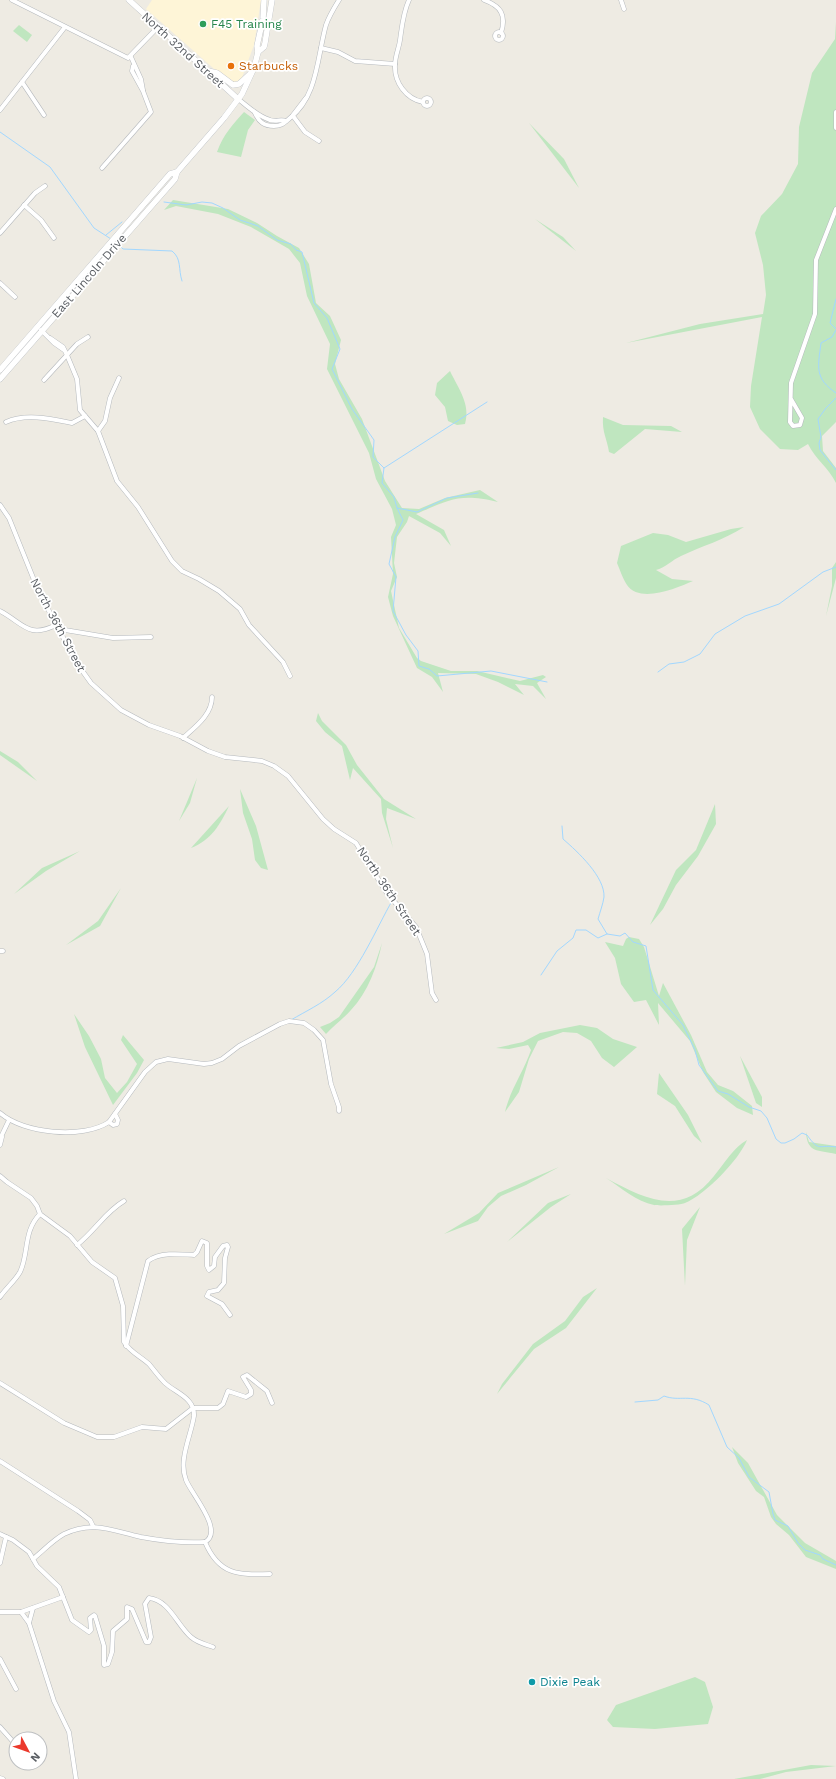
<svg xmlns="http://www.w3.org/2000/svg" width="836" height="1779" font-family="'Work Sans',sans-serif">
	<rect width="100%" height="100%" fill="#eeebe3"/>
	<path fill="#fef5d7" d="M152 0H261L254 45 241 80 237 83 229 82 146 9Z"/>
	<g fill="#bfe6bf">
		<path d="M836 22V422L822 436 823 451 836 468V483C829 468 815 459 808 444L798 450 780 449 760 429 750 407 751 386 762 317 626 343 700 324 763 314 766 295 763 265 755 233 761 216 782 194 798 164 799 127 812 73 835 39Z"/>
		<path d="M19 25 32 35 27 42 13 31Z"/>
		<path d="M244 112 255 120 248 130 241 157 217 152C223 135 233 124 244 112Z"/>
		<path d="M529 123 564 159 579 188Z"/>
		<path d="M173 200 228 209 257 223 277 236 299 248 309 264 316 303 330 316 341 340 335 364 339 379 362 419 385 481 402 508 419 509 445 498 480 490 498 502C460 493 451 499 416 514L444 530 451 546 440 533 409 516 407 522 397 537 394 563 397 577 391 591 399 628 417 658 421 661 451 671H477L520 681 543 675 546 677 537 683 546 699 533 686 515 684 524 695 498 682 476 674 438 673 443 692 432 677 417 668 393 616 388 597 393 574 391 537 396 525 392 509 376 479 369 453 327 369 330 344 307 296 300 263 289 249 251 227 218 214 176 206 164 210Z"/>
		<path d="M535 219 563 237 576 251Z"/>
		<path d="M450 371C458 388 471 404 465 424L457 425 448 421 445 407 435 395 437 383Z"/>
		<path d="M603 417 623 425 671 426 682 432 645 429 614 454 609 452C607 438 602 433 603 417Z"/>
		<path d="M744 527C724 540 702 546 681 556 672 560 665 568 656 570L672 579 693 581C677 588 640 604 627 585 623 579 620 570 617 563L621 546 653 533 668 535 686 542 731 529Z"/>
		<path d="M836 562V578L826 616 832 586V568Z"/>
		<path d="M318 713 322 721 346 745 357 765 384 799 416 819 387 808 386 819 393 848 382 813 381 799 353 768 350 780 342 746 325 732 316 721Z"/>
		<path d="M0 751 18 762 37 781 0 755Z"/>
		<path d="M197 778 190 803 179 821Z"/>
		<path d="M240 789 256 826 268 870 261 868 255 860 252 839 243 813Z"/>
		<path d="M715 804 716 824 698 856 676 885 663 909 650 925 676 870 696 850Z"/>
		<path d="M229 806C220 825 211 840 191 848Z"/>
		<path d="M80 851 46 871 14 894 42 868Z"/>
		<path d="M121 888 100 926 66 945 98 921Z"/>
		<path d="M629 937 639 939 644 947 659 996 663 983 691 1035 707 1072 718 1085 733 1091 752 1106 753 1115 737 1108 716 1092 703 1072 690 1041 658 1003 659 1025 646 1000 634 1002 621 984 615 958 605 942 623 946 626 939Z"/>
		<path d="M382 943C377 967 368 992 351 1010 343 1019 334 1025 326 1034L320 1027 330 1023 339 1017 374 967Z"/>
		<path d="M74 1014 89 1036 101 1059 105 1078 117 1093 127 1082 137 1064 121 1040 123 1035 144 1060 137 1073 113 1105 85 1047Z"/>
		<path d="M580 1025 597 1028 613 1039 637 1047 614 1067 602 1058 591 1041 577 1033 563 1032 538 1041 529 1059 519 1092 505 1112C510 1090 524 1071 531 1050L528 1045 509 1049 496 1048 523 1042 540 1033Z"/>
		<path d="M740 1056 762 1097V1107L756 1103Z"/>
		<path d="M659 1073 688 1115 702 1143 694 1136 675 1106 657 1094Z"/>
		<path d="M806 1132 809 1142 836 1146V1154C818 1150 807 1153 806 1132Z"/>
		<path d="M747 1140C739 1160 705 1195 685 1203 681 1205 659 1206 654 1205 637 1202 620 1187 606 1178 645 1199 681 1218 714 1176 724 1164 733 1148 747 1140Z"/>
		<path d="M559 1167 526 1185 501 1196 488 1207 478 1221 444 1234 479 1213 498 1193Z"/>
		<path d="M571 1194 551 1207 507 1242 548 1203Z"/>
		<path d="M700 1207 687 1240 685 1286 682 1229Z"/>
		<path d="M597 1288 566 1328 534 1349 497 1394 502 1384 533 1344 565 1321 583 1297Z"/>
		<path d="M732 1447 748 1463 777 1515 805 1543 836 1561V1569L806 1557 789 1535 776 1524 771 1517 764 1497 756 1491 738 1463Z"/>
		<path d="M695 1677 705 1682 713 1707 708 1724 655 1729 613 1727 607 1720 616 1705Z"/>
		<path d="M811 1765 836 1766 786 1772 760 1779H734Z"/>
	</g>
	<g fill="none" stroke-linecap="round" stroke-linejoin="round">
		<g stroke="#a2d7ff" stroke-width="1">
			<path d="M0 132 50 167 94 228 111 239"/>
			<path d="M164 202 186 205 202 202 212 203 223 208 240 220 258 226 277 240 291 244 296 250 302 252 314 303 327 318 340 349 332 369 352 409 374 440 373 457 384 468 382 483 394 497 397 508 417 512 447 498 478 493"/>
			<path d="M106 235 122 222"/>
			<path d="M120 246 123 249 172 251C182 259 178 269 182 281"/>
			<path d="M836 299 830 323 836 329"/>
			<path d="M836 330 832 337 821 343C818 367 814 378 836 393"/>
			<path d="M836 398 826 408 818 419 821 437 819 443 820 450 836 470"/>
			<path d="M384 468 487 402"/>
			<path d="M397 508 403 520 395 537 389 564 396 577 393 611 406 635 418 651 419 666 429 669 437 676 491 671 547 682"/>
			<path d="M658 672 669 664 684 662 700 654 715 634 745 616 779 604 823 572 836 567"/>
			<path d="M562 826 563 839C578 852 605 877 604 897 603 904 600 912 598 919L607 934 620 936 625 933 633 942 646 946 653 990 683 1025 695 1050 699 1065 718 1091 728 1094 749 1107 761 1111 767 1118 776 1139 781 1143H785L794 1139 802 1133 807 1135C820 1153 818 1144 836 1147"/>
			<path d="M541 975 557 951 573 938 576 930H586L598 938 607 934"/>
			<path d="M291 1020C306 1011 322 1004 335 992 358 973 377 927 392 901"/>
			<path d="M635 1402 658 1400 664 1396C680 1402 690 1393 709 1405L727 1447 739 1458 749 1477 769 1492 773 1514 775 1520 788 1526 798 1543 805 1550 820 1555 823 1559 836 1565"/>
		</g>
		<g stroke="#b5b9bd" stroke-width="5">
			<g id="minor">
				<path d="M12 0 128 58 158 27"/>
				<path d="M409 0C403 13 402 26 400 40 399 48 395 56 395 65 394 82 406 99 423 102"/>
				<path d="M484 0C500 6 507 14 501 33"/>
				<path d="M621 0 624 9"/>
				<circle cx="499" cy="36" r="4"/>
				<path d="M321 48 338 52 355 61 395 64"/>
				<path d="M131 57 141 79 143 90"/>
				<path d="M22 82 44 115"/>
				<circle cx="427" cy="102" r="4"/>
				<path d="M238 99C249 107 257 116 270 120 276 122 281 119 286 121"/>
				<path d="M0 110 65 27"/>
				<path d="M836 112V128"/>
				<path d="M255 113C259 122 264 126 274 126 282 126 284 123 290 118 318 96 317 57 326 25 329 16 334 8 339 0"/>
				<path d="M293 115 306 98"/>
				<path d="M293 116 305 132 319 141"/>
				<path d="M102 168 151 112 143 91 132 71 133 66"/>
				<path d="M24 205 41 220 54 238"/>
				<path d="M0 233 35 193 45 186"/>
				<path d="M0 283 15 297"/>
				<path d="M41 330 54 343 64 350"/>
				<path d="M50 338 63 347 67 355 77 379 80 410 98 431 117 481 138 507 172 561 182 571 199 579 219 591 240 609 249 625 283 662 290 676"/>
				<path d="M44 380 77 344 88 337"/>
				<path d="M791 399 802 418 800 425 793 426 790 422 791 383 815 314 816 260 836 209"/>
				<path d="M6 422C26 413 52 419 72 423L85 416"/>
				<path d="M98 431 105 421 110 398 119 378"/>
				<path d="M0 505 9 518 36 585 56 625 81 669 91 683 121 710 149 725 180 736 208 751 225 757 262 761 274 766 288 776 323 819 334 829 356 843 386 892 416 927 427 954 432 993 436 1000"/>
				<path d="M0 611C23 623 28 639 56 625"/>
				<path d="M61 631 65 630 113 638 151 637"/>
				<path d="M183 738C195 727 212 715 212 697"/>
				<path d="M0 951H3"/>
				<path d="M0 1113C24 1134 83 1139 109 1122L145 1072 156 1062 168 1059 204 1064 212 1063 222 1059 239 1046 280 1024 289 1021 304 1023 314 1030 323 1040 331 1084 339 1107V1111"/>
				<path d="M109 1122 113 1125 117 1124 118 1120 115 1114"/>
				<path d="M0 1139 9 1120"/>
				<path d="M0 1145 2 1137"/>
				<path d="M0 1176 7 1182 31 1198 37 1206 40 1214 70 1236 92 1262 115 1278 123 1306 124 1342C130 1352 140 1356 149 1364 154 1370 159 1377 165 1383 176 1393 195 1398 194 1416 191 1436 178 1460 186 1480 190 1492 225 1531 205 1542"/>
				<path d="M77 1245C95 1231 105 1212 124 1201"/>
				<path d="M0 1297C6 1288 15 1281 20 1272 29 1254 23 1231 40 1214"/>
				<path d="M126 1346 148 1261C160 1252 180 1254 194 1255L197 1252 202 1241 207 1243V1266L209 1270 214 1266 215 1257 223 1246 227 1245 228 1247 225 1258 224 1283 218 1290 209 1292 207 1296 222 1304 230 1315"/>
				<path d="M0 1383 64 1423 97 1437H114L142 1427 166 1429 193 1408H218L223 1404 228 1391 246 1397 251 1394V1390L243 1377 247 1375 267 1391 272 1403"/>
				<path d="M0 1461 78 1511 90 1520 93 1526"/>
				<path d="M0 1534 13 1540 29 1552 37 1566 59 1587 72 1620 89 1632 91 1630 90 1618 94 1615 95 1616 104 1646V1665L108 1664 112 1652 113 1631 127 1619V1607L132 1609 146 1642H149L151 1637 145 1604 149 1598C169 1600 177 1625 191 1637 198 1643 205 1644 213 1647"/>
				<path d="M205 1542C219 1575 238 1575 270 1574"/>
				<path d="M33 1559C43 1551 53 1540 64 1534 93 1520 113 1531 141 1537 162 1541 184 1543 205 1542"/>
				<path d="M0 1563 6 1537"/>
				<path d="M0 1612H21L63 1597"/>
				<path d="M21 1612 29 1623 54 1701 69 1732 76 1779"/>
				<path d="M29 1623 33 1608"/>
				<path d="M0 1659 16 1689"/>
				<path d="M0 1727 16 1745"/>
				<path d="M0 1778 3 1779"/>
			</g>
		</g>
		<g stroke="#b6babf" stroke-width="6">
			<g id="secondary">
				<path d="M129 0 238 99"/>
				<path d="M258 52 264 47 265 43 272 0"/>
				<path d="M208 71 217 73 233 85 239 84 251 73"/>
				<path d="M0 370 170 174 177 172"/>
				<path d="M0 379 175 179 177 172 224 118 242 94 254 68 258 52 257 46 263 19 264 0"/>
			</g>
		</g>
		<use href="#minor" stroke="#fff" stroke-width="4"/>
		<use href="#secondary" stroke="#fff" stroke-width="5.5"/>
	</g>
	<circle fill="#2e9e5b" stroke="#fff" stroke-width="1.5" cx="203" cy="24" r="4"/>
	<circle fill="#e8710a" stroke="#fff" stroke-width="1.5" cx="231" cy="66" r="4"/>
	<circle fill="#0f9aa8" stroke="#fff" stroke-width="1.5" cx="532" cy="1682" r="4"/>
	<g text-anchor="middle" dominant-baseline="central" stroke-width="3.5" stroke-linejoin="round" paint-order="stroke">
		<g font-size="12" fill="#27864d" stroke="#fff" text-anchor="start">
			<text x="211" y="24">F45 Training</text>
		</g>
		<g font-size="12" fill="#5b5f64" stroke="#fff">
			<text transform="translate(183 50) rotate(42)">North 32nd Street</text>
			<text transform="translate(89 276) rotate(-49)">East Lincoln Drive</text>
			<text transform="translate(58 625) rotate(62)">North 36th Street</text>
			<text transform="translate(389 891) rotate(56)">North 36th Street</text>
		</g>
		<g font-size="12" fill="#c56008" stroke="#fff" text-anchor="start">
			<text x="239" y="66">Starbucks</text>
		</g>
		<g font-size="12" fill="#0d838f" stroke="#fff" text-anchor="start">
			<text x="540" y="1682">Dixie Peak</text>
		</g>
	</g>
	<g transform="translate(28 1751) rotate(131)"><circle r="19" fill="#ffffff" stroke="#bdbfc1"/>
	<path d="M0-3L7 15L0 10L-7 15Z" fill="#eb392c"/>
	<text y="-6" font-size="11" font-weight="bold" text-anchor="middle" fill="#5b5f64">N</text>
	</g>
</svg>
